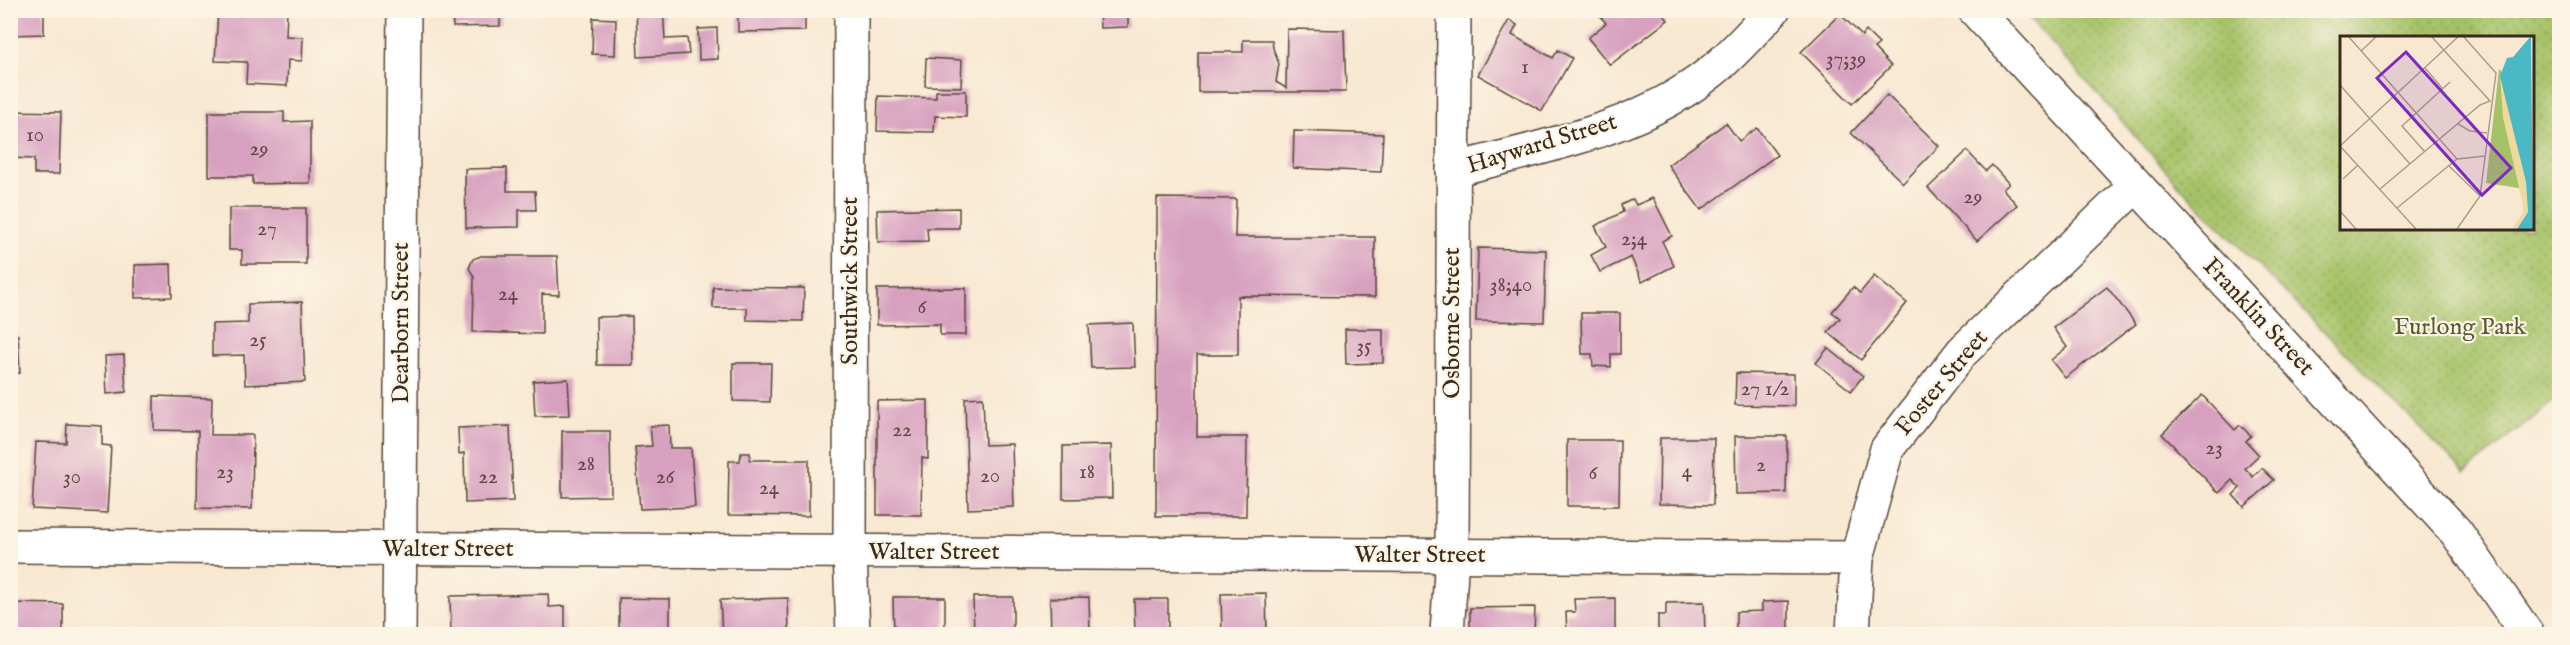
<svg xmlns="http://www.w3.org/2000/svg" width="2570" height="645" font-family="'IM FELL English',serif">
	<defs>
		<pattern id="grass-dots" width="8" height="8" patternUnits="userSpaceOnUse" patternTransform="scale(1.5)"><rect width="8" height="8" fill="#a6c268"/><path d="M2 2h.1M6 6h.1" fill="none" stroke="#889e55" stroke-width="1.8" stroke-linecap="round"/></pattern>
	</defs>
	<rect width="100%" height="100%" fill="#fcf5e5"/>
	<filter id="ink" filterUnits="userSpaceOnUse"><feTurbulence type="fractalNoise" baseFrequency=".0167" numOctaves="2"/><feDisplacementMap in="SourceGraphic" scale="12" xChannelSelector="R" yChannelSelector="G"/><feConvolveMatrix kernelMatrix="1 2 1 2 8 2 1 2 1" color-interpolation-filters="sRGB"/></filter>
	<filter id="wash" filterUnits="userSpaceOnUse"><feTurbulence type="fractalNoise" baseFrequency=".008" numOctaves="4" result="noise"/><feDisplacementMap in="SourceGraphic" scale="24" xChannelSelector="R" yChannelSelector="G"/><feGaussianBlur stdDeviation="1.35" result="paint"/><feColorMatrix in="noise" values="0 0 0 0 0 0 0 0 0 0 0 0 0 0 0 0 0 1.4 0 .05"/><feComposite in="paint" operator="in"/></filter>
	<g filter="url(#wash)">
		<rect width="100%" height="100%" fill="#f8e8d2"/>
		<path fill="url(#grass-dots)" stroke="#707643" stroke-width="1.5" fill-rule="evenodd" d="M2023 11H2559V397L2465 473 2188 195ZM2342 38H2532V228H2342Z"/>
		<g id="blocks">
			<g fill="#d7a0bf">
				<path d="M10 10H44V34L10 35Z"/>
				<path d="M218 10H287L286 36 303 37 302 61 288 60 287 86 246 84 247 62 215 61Z"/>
				<path d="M452 10H509V12L500 13V26L453 27Z"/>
				<path d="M636 10H663L665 39 687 38 689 54 638 57Z"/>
				<path d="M738 10H805V31L738 32Z"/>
				<path d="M1099 10H1128V27L1100 28Z"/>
				<path d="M1602 10H1660L1668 20 1610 65 1588 38 1606 23 1598 14Z"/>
				<path d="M1840 14 1862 36 1866 31 1879 44 1874 48 1891 66 1852 104 1801 52Z"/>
				<path d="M593 18 616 19 615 55 592 54Z"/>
				<path d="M1509 20 1517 25 1512 35 1553 58 1558 50 1572 58 1542 111 1478 75Z"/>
				<path d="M717 28 718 59 699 60 698 29Z"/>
				<path d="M1287 29 1344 30 1346 92H1198V52H1243V40H1272L1273 48 1279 64 1276 82 1286 88Z"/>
				<path d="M926 58 962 60 961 87 925 86Z"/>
				<path d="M936 91H966V117L935 116 934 132 877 131 878 96 936 98Z"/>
				<path d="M1887 95 1939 146 1903 183 1851 133Z"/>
				<path d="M10 111 61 112 59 174H34V159L10 158Z"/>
				<path d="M209 112H284V122L310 121V183L253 184V176H209Z"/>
				<path d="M1726 123 1739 141 1757 128 1777 155 1701 210 1668 165Z"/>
				<path d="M1294 131 1383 134 1381 172 1293 168Z"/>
				<path d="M1967 151 1986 171 1992 165 2009 184 2003 189 2017 205 1977 241 1928 188Z"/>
				<path d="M507 168V191H535L536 210H519V227L466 228 465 169Z"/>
				<path d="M1157 198 1236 199 1235 237H1375V297L1238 296V355H1197V437H1247L1246 516H1156Z"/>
				<path d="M1653 198 1672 236 1662 241 1674 266 1642 282 1631 257 1600 272 1591 255 1606 247 1595 226 1623 212 1621 205 1633 199 1636 205Z"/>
				<path d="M229 208H306V264H242V250H229Z"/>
				<path d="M959 208V228H927L928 241 878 242 877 210Z"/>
				<path d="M1478 248 1546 250 1544 322 1476 321Z"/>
				<path d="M481 256H557L559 295 542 294V334L473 332 474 277 469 268 473 259Z"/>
				<path d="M171 264 172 297 135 298V265Z"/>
				<path d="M1874 276 1907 303 1861 360 1828 332 1840 318 1832 312 1853 287 1860 293Z"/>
				<path d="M713 287 804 288 803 321 747 320V308H713Z"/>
				<path d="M2107 287 2136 324 2065 378 2051 360 2067 347 2053 328Z"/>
				<path d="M966 288V335H940V324L877 325V289Z"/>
				<path d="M302 302 305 382 245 385 244 355 212 356V324L248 323V304Z"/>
				<path d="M1581 313H1620V354H1611V367L1593 366 1592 354H1582Z"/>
				<path d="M632 316 633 365H597L596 317Z"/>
				<path d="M1133 323 1135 367 1091 368 1089 325Z"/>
				<path d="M1345 329H1383V363L1346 364Z"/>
				<path d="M10 335H18L20 373 10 374Z"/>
				<path d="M1828 348 1863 376 1851 391 1816 363Z"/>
				<path d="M124 355 126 392 107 394 105 356Z"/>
				<path d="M733 363H771L770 402 733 401Z"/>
				<path d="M1736 373 1794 374V406L1735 405Z"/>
				<path d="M568 379 570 415 535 416 533 381Z"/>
				<path d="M2202 395 2235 430 2240 425 2251 436 2246 441 2259 455 2245 468 2253 477 2262 468 2274 480 2244 507 2233 495 2240 488 2232 480 2219 493 2162 434Z"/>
				<path d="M154 396 212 398 211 435H253L252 509 197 508 198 431 154 430Z"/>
				<path d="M983 397 985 445 1012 444 1014 507 968 509 965 398Z"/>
				<path d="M928 400V459L922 458 921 515H877V401Z"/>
				<path d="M67 424 102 426V445L111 446 107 513 32 509 36 442 66 443Z"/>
				<path d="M669 425 670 448H691L695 507 640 509 635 447 652 446 650 426Z"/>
				<path d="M510 426 513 501 465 503 464 453 459 454 458 428Z"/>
				<path d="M562 431H610L611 496 562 497Z"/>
				<path d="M1735 436H1787L1786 493 1736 494Z"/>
				<path d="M1660 438H1714L1713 505 1659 504Z"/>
				<path d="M1567 440H1620L1619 506H1567Z"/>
				<path d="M1111 445 1112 498 1063 499V446Z"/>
				<path d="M741 453H750V460H809V516L728 515 729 461H740Z"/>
				<path d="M1266 593 1267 634H1222L1221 594Z"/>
				<path d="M548 594 549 607 565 606V634H451L450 596Z"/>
				<path d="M893 597H945V634H894Z"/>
				<path d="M973 597H1013V634H974Z"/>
				<path d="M1089 597 1090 634H1051L1050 598Z"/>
				<path d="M619 598 670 599V634H619Z"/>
				<path d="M788 598 789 634H722L720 600Z"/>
				<path d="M1615 598V634H1567L1566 612H1575L1574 599Z"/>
				<path d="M1134 599H1168V634H1135Z"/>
				<path d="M1789 601V634H1736V612L1762 611V602Z"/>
				<path d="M1704 602 1705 634H1658V615H1666V603Z"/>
				<path d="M10 603 63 604V634H10Z"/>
				<path d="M1535 607 1534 634H1470V608Z"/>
			</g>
		</g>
	</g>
	<g filter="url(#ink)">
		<use href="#blocks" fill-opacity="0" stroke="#574639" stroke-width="1.5"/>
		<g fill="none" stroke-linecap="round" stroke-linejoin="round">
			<g stroke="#574639" stroke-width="36">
				<g id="minor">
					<path d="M851 10 850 552 853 634"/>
					<path d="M1975 10 2456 532 2527 634"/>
					<path d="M1453 170C1541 147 1639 130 1711 72 1734 54 1753 31 1773 10"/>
					<path d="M10 546 1857 558"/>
					<path d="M399 634 404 10"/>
					<path d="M1447 634 1452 555 1454 10"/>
					<path d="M1853 634 1857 558 1887 449 1962 352 2135 186"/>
				</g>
			</g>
			<use href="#minor" stroke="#fff" stroke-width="33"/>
		</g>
	</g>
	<g text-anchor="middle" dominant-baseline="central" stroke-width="4.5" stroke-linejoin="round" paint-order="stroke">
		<g font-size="21" fill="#624846">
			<text x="1846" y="59">37;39</text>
			<text x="1525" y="67">1</text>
			<text x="35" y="135">10</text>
			<text x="259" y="149">29</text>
			<text x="1973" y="197">29</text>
			<text x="267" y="229">27</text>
			<text x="1634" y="239">2;4</text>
			<text x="1511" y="285">38;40</text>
			<text x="508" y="294">24</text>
			<text x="922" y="307">6</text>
			<text x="258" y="340">25</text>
			<text x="1364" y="346">35</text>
			<text x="1765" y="389">27 1/2</text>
			<text x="902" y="430">22</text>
			<text x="2214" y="448">23</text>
			<text x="586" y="464">28</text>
			<text x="1761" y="465">2</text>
			<text x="1687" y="471">4</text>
			<text x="225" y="472">23</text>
			<text x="1087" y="472">18</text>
			<text x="1593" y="473">6</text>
			<text x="990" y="476">20</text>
			<text x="72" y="477">30</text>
			<text x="488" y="477">22</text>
			<text x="665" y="477">26</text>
			<text x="769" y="488">24</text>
		</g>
		<g font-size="24" fill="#3b2a1e" stroke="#fcf5e5">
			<text transform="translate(1542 144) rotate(-17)">Hayward Street</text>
			<text transform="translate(850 281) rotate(-90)">Southwick Street</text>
			<text transform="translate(2258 317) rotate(47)">Franklin Street</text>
			<text transform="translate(401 323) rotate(-90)">Dearborn Street</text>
			<text transform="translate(1452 323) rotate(-90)">Osborne Street</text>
			<text transform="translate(1942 383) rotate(-50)">Foster Street</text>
			<text x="448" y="549">Walter Street</text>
			<text x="934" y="552">Walter Street</text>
			<text x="1420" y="555">Walter Street</text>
		</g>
		<g font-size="24" fill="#5b5834" stroke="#fcf5e5">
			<text x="2460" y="327">Furlong Park</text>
		</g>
	</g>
	<g transform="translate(2340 36)">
		<rect width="194" height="194" fill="#f8e8d2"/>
		<path d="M159 33 166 40 185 153 146 147Z" fill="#a6c268"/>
		<path d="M160 40 186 146 188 176 177 193H172L183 177V169L163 81Z" fill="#eeda9e"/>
		<path d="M191 0 193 193H177L188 176 186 146 160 40 167 22 173 21Z" fill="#4bb9c5"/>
		<path fill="none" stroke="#ac9c8a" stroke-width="1.5" d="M8 0 117 123M21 15 37 0M85 32 103 53M0 49 70 128M118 88 130 95 147 97M0 110 119 0M0 110 76 193M85 116 62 90 110 46M108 129 140 160M3 143 18 129M40 153 140 69 150 65 91 0M57 172 117 123 145 120M0 175 16 193M117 193 140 160 156 37 123 0"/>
		<path fill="#7b2cbf" fill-opacity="0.15" stroke="#7b2cbf" stroke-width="3" d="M66 16 171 132 142 159 37 42Z"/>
		<rect width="194" height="194" fill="none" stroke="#3b2a1e" stroke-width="3"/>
	</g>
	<rect width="2570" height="645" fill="none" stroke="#fcf5e5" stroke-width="36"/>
</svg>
